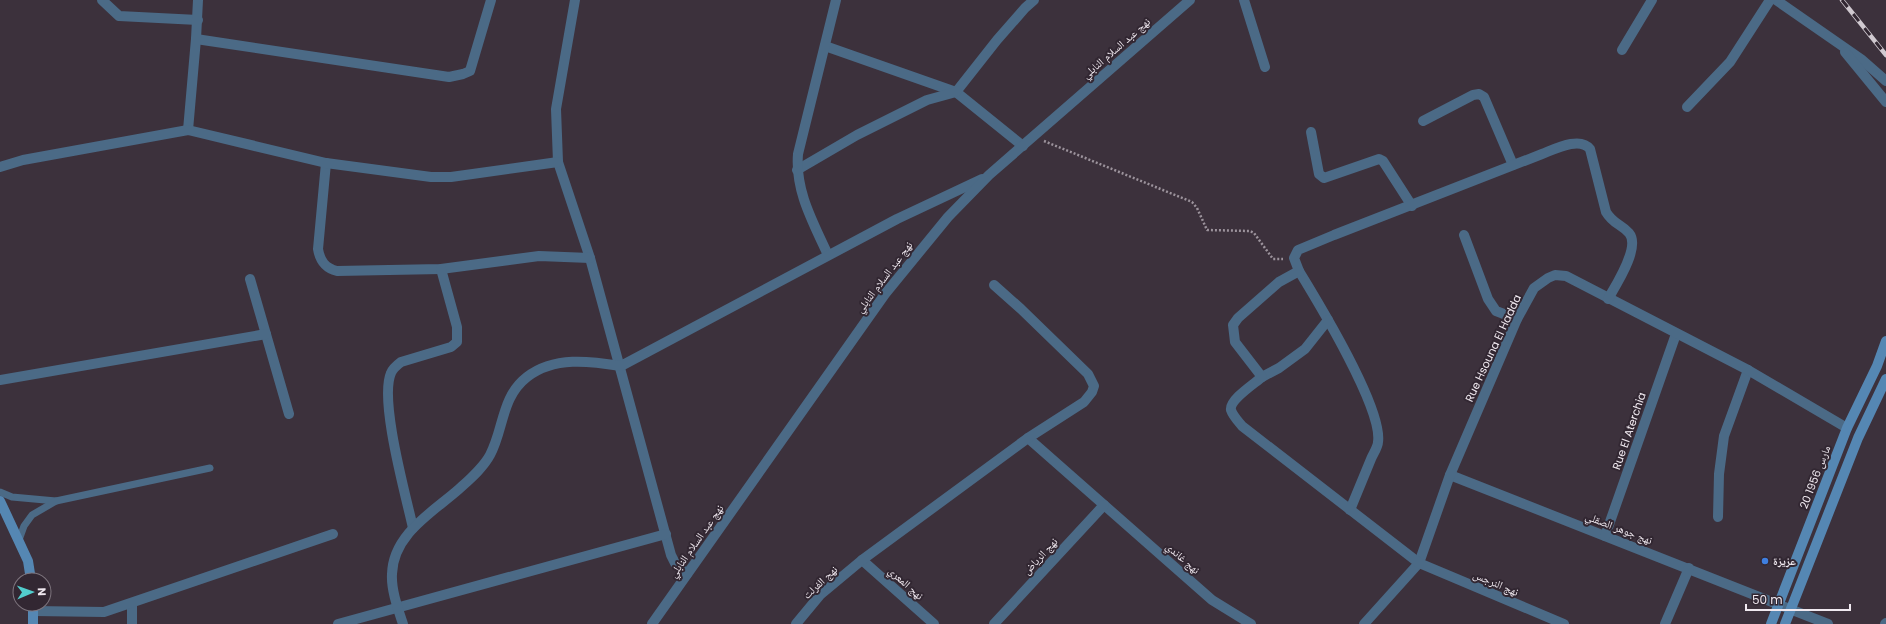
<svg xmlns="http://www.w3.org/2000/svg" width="1886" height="624" font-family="Poppins,'Noto Naskh Arabic',sans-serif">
	<rect width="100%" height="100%" fill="#3c313c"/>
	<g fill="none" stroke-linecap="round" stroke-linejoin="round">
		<path stroke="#9c939c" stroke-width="2.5" stroke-dasharray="2 2" stroke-linecap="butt" d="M1044 141 1192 202 1197 208 1207 230 1250 231 1254 233 1273 259H1283"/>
		<g stroke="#4b6a86" stroke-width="7">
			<path d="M0 492 12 497 56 501"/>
			<path d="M19 540 24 526 32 515 56 501 210 468"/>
		</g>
		<g stroke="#4b6a86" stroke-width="10">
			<path d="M102 0 119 16 198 20"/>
			<path d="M575 0 556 109 558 162 590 258 671 555 675 563 687 574"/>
			<path d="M1244 0 1265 67"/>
			<path d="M1776 0 1861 59 1886 81"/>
			<path d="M196 39 449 77 463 74 470 71 491 0"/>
			<path d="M825 46 956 92 1023 146"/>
			<path d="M1622 50 1652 0"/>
			<path d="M1845 52 1886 102"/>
			<path d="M1687 107 1730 62 1770 0"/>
			<path d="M1423 121 1473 95 1479 94 1484 97 1513 165"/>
			<path d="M188 130 196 39 198 0"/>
			<path d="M1311 132 1319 174 1324 178 1379 159 1383 161 1412 206"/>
			<path d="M326 163 318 249C320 261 325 268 337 271L441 269 539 256 590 258"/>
			<path d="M0 167 23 160 188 130 326 163 431 177H451L558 162"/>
			<path d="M797 170 857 135 927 100 956 92 997 40 1025 8 1034 0"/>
			<path d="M1464 235 1488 299 1496 311 1517 319"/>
			<path d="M828 255C813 222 795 191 798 154L836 0"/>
			<path d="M1299 271C1318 302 1383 409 1378 442 1378 447 1373 454 1371 459 1364 476 1357 493 1350 510"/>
			<path d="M250 279 289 414"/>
			<path d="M1262 377 1279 368 1305 349 1328 320"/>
			<path d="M0 380 266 334"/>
			<path d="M1028 438 1212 600 1251 624"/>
			<path d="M1450 475 1828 624"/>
			<path d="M1718 517 1719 474 1724 436 1748 370"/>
			<path d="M413 528C406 496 379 400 391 373 393 368 397 365 401 362L451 347 457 342V327L441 269"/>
			<path d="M1605 536 1676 334"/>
			<path d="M862 560 934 624"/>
			<path d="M132 604V624"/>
			<path d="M34 611 104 612 333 534"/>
			<path d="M338 624 666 534"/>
			<path d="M403 624C398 609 391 590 392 574 393 534 433 512 459 489 470 479 483 468 490 455 504 429 501 397 527 377 554 356 590 361 621 366L897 219 982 179"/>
			<path d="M652 624 885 294 948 217 989 175 1190 0"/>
			<path d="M796 624 820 595 862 560 1028 438 1084 402 1092 392 1094 386 1088 374 1021 309 994 285"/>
			<path d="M994 624 1104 505"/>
			<path d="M1364 624 1419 563 1450 475 1517 319 1534 288 1548 278 1555 275 1566 276 1748 370 1847 428"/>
			<path d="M1564 624 1419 563 1242 426C1238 421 1233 416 1231 410 1229 400 1254 384 1262 377L1235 342 1233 325 1238 318 1279 282 1299 271 1294 258 1298 250 1334 235 1542 154C1555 149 1580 136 1590 149L1606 212C1613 224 1621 224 1629 233 1641 247 1616 285 1608 299"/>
			<path d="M1665 624 1689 568"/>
			<path d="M1885 624 1886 623"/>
		</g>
		<g stroke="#5587b3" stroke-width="10">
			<path d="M0 501 28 561 31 580"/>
			<path d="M33 624V604"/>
			<path d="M1771 624 1847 428 1877 366 1886 341"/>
			<path d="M1785 624 1858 438 1886 379"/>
		</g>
		<g stroke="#d0c9d0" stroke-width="4.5">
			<path id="rail" d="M1842 0 1886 55"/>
		</g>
		<use href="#rail" stroke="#322732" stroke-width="3" stroke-dasharray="9" stroke-linecap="butt"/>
	</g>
	<circle fill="#3f7fe0" stroke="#322732" stroke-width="1.5" cx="1765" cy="561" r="4"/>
	<g text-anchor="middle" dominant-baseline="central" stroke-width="4" stroke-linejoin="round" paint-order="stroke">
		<g font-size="11" fill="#f0e9f0" stroke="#322732">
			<text transform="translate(1116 48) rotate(-41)">نهج عبد السلام النابلي</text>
			<text transform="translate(884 277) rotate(-53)">نهج عبد السلام النابلي</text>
			<text transform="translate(1493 348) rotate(-65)">Rue Hsouna El Hadda</text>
			<text transform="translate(1629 431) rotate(-71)">Rue El Aterchia</text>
			<text transform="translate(1815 477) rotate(-69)">20 مارس 1956</text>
			<text transform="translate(1619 528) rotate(21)">نهج جوهر الصقلي</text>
			<text transform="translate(696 541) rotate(-55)">نهج عبد السلام النابلي</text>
			<text transform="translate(1040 556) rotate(-47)">نهج الرياض</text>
			<text transform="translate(1183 558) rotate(41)">نهج غاندي</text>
			<text transform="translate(820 582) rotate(-43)">نهج الفرلت</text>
			<text transform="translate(906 583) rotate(42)">نهج المعري</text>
			<text transform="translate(1496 583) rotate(23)">نهج النرجس</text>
		</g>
		<g font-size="11" font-weight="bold" fill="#f0e9f0" stroke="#322732" text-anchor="start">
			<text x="1773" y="561">عزيزة</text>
		</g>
	</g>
	<g transform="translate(32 592) rotate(88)"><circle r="19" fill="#322732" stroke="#7e757e"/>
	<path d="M0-3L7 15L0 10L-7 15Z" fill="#52cdcd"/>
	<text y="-6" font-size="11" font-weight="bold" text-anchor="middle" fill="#f0e9f0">N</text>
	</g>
	<path d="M1746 604v6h104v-6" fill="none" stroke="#f0e9f0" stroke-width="2"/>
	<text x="1752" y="604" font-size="12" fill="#f0e9f0" stroke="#322732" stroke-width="3" paint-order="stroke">50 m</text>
</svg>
